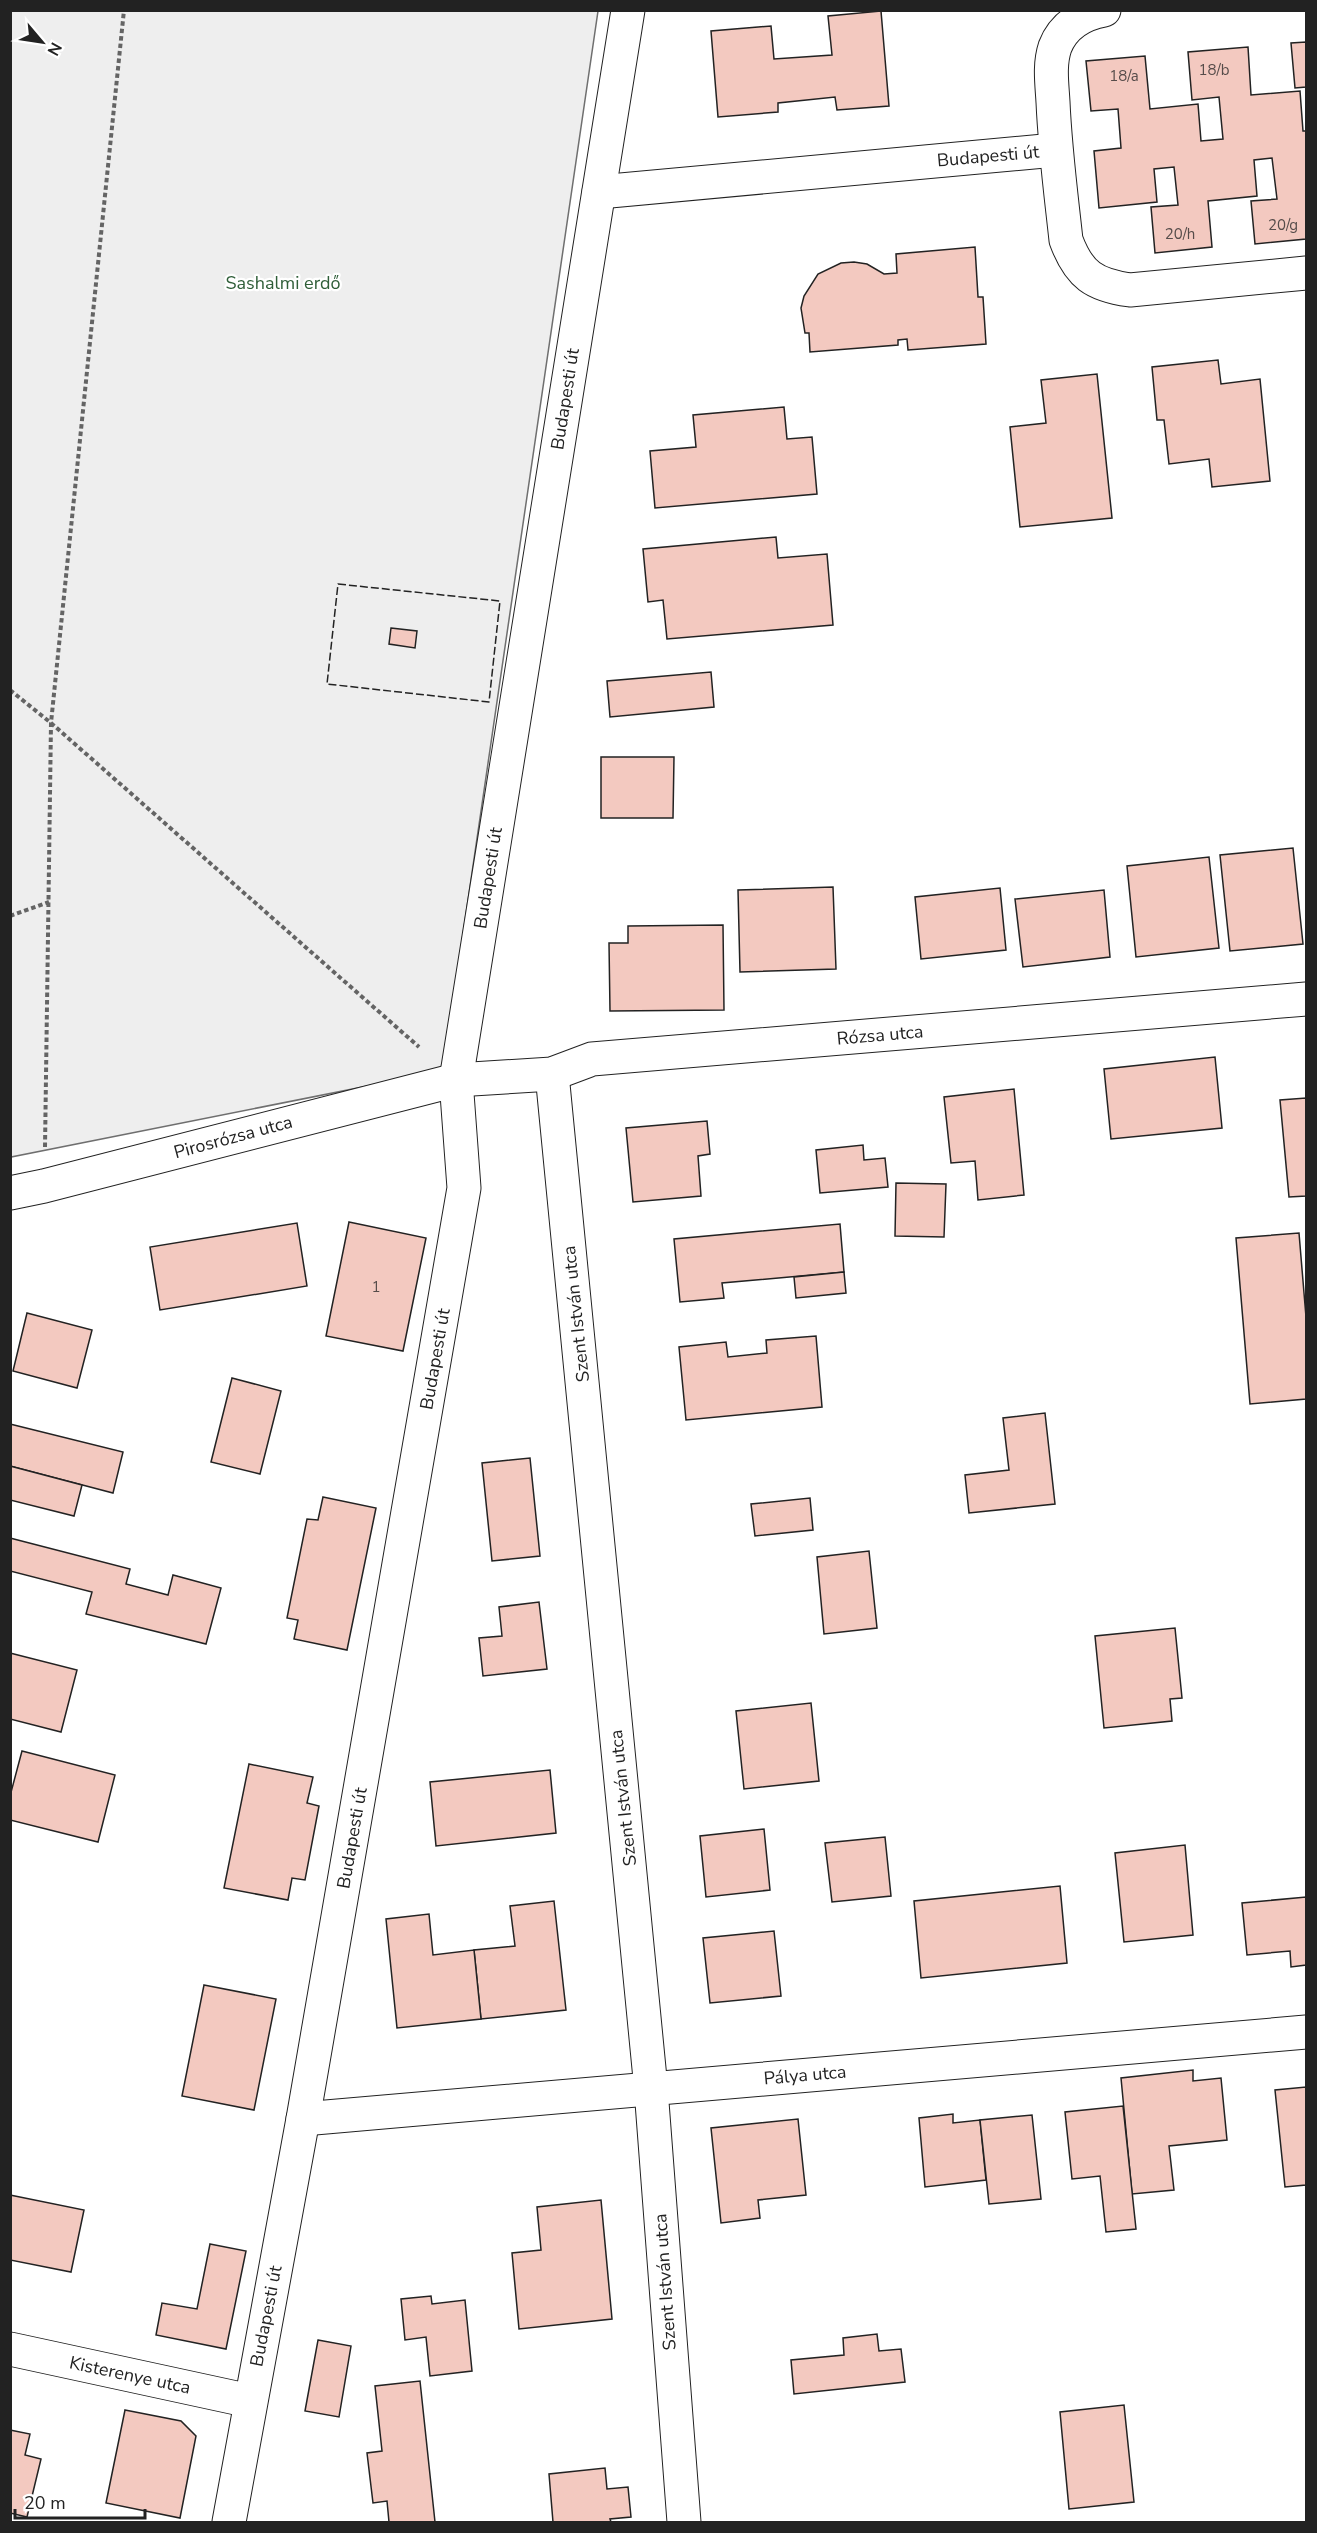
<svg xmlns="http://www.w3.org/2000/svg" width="1317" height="2533" font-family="'Nunito Sans',sans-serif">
	<rect width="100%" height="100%" fill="#fff"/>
	<path fill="#eee" stroke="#6f6f6f" stroke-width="1.5" d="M11 11H598L443 1071 11 1157Z"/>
	<g fill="#f3c9c0" stroke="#222" stroke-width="1.5">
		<path d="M881 11 889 106 837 110 835 97 778 103V112L718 117 711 31 771 26 774 59 832 55 828 16Z"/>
		<path d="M1306 42V87L1295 88 1291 43Z"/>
		<path d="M1248 47 1251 95 1300 91 1303 131H1306V239L1255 244 1251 201 1277 199 1272 158 1254 160 1257 196 1208 201 1212 247 1155 253 1151 207 1178 205 1174 167 1154 169 1157 202 1099 208 1094 151 1121 148 1118 109 1091 111 1086 61 1145 56 1150 109 1198 104 1201 141 1223 139 1219 97 1192 100 1188 52Z"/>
		<path d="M975 247 978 297H983L986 344 908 350 907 339 898 340V345L810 352 809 333H805L801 308 804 296 818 274 841 263 854 262 867 264 884 274 897 273 896 254Z"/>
		<path d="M1218 360 1221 384 1260 379 1270 481 1212 487 1209 459 1169 464 1164 420H1157L1152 367Z"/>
		<path d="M1097 374 1112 518 1020 527 1010 427 1046 423 1041 380Z"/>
		<path d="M784 407 787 439 812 437 817 494 655 508 650 451 696 447 693 415Z"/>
		<path d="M776 537 778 558 827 554 833 625 667 639 663 600 648 602 643 549Z"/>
		<path d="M391 628 417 631 415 648 389 644Z"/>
		<path d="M711 672 714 707 610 717 607 681Z"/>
		<path d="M601 757H674L673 818H601Z"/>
		<path d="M1293 848 1303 944 1230 951 1220 855Z"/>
		<path d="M1209 857 1219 948 1136 957 1127 866Z"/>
		<path d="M833 887 836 969 740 972 738 890Z"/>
		<path d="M1000 888 1006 950 921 959 915 897Z"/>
		<path d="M1104 890 1110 957 1023 967 1015 899Z"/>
		<path d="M723 925 724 1010 610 1011 609 943H628V926Z"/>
		<path d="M1215 1057 1222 1128 1111 1139 1104 1069Z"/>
		<path d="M1014 1089 1024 1195 978 1200 975 1161 951 1163 944 1097Z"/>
		<path d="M1306 1098V1196L1289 1197 1280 1100Z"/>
		<path d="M707 1121 710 1154 698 1156 701 1196 633 1202 626 1128Z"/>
		<path d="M863 1145 864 1160 885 1158 888 1187 820 1193 816 1150Z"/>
		<path d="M896 1183 946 1184 944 1237 895 1236Z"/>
		<path d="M349 1222 426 1238 403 1351 326 1336Z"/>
		<path d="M297 1223 307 1286 160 1310 150 1247Z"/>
		<path d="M840 1224 844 1272 722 1283 724 1298 680 1302 674 1239Z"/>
		<path d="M1299 1233 1306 1317V1399L1250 1404 1236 1238Z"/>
		<path d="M844 1272 846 1293 796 1298 794 1277Z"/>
		<path d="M27 1313 92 1330 77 1388 13 1371Z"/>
		<path d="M816 1336 822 1407 686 1420 679 1347 726 1342 728 1357 767 1353 766 1340Z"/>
		<path d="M232 1378 281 1391 260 1474 211 1462Z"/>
		<path d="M1045 1413 1055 1504 969 1513 965 1475 1009 1470 1003 1418Z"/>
		<path d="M10 1424 123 1452 113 1493 10 1466Z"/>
		<path d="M530 1458 540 1556 492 1561 482 1463Z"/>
		<path d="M10 1466 82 1485 74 1516 10 1500Z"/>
		<path d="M323 1497 376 1508 347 1650 294 1639 298 1620 287 1618 307 1519 318 1520Z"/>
		<path d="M810 1498 813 1530 755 1536 751 1504Z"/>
		<path d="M10 1538 130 1569 126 1584 168 1595 173 1575 221 1588 206 1644 86 1614 92 1592 10 1571Z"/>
		<path d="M869 1551 877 1628 824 1634 817 1557Z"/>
		<path d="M539 1602 547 1669 483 1676 479 1638 502 1636 499 1607Z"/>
		<path d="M1175 1628 1182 1698 1170 1699 1172 1721 1104 1728 1095 1636Z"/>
		<path d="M10 1653 77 1670 61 1732 10 1719Z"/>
		<path d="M811 1703 819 1781 744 1789 736 1711Z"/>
		<path d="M22 1751 115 1775 98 1842 10 1820V1796Z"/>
		<path d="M249 1764 313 1777 307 1803 319 1806 305 1880 292 1878 288 1900 224 1888Z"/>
		<path d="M550 1770 556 1833 436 1846 430 1782Z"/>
		<path d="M764 1829 770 1890 706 1897 700 1836Z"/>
		<path d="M885 1837 891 1896 832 1902 825 1843Z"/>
		<path d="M1185 1845 1193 1935 1124 1942 1115 1853Z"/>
		<path d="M1060 1886 1067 1963 921 1978 914 1901Z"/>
		<path d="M1306 1897V1965L1291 1967 1290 1951 1247 1955 1242 1903Z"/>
		<path d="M554 1901 566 2010 481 2019 474 1950 515 1946 510 1906Z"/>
		<path d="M429 1914 433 1955 474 1950 481 2019 397 2028 386 1919Z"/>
		<path d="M774 1931 781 1996 710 2003 703 1938Z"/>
		<path d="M204 1985 276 1999 254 2110 182 2096Z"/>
		<path d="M1193 2070V2081L1221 2078 1227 2140 1169 2146 1174 2190 1132 2194 1121 2078Z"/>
		<path d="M1306 2087V2185L1285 2187 1275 2090Z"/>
		<path d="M1123 2106 1136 2229 1106 2232 1100 2176 1072 2179 1065 2112Z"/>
		<path d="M953 2114V2123L980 2120 986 2180 925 2187 919 2118Z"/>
		<path d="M1032 2115 1041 2199 989 2204 980 2120Z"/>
		<path d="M798 2119 806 2195 758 2200 760 2218 721 2223 711 2128Z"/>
		<path d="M10 2195 84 2210 71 2272 10 2260Z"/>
		<path d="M601 2200 612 2319 519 2329 512 2253 541 2250 537 2207Z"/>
		<path d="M210 2244 246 2251 226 2349 156 2335 162 2303 197 2309Z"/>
		<path d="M431 2296 432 2304 465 2300 472 2371 430 2376 426 2337 405 2340 401 2299Z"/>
		<path d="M877 2334 879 2351 901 2349 905 2382 794 2394 791 2360 844 2355 843 2338Z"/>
		<path d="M318 2340 351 2346 339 2417 305 2411Z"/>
		<path d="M420 2381 435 2522H389L387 2501 373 2503 367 2453 382 2451 375 2386Z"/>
		<path d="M1124 2405 1134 2502 1069 2509 1060 2412Z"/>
		<path d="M125 2410 181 2421 196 2436 180 2518 106 2503Z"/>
		<path d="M10 2430 30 2434 25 2455 41 2459 27 2517 10 2513Z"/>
		<path d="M605 2468 607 2489 628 2487 631 2517 610 2519 611 2522H553L549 2474Z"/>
	</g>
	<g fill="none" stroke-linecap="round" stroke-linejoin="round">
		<g stroke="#222" stroke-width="35">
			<g id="street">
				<path d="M1104 10C1082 14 1063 26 1055 47 1049 65 1052 84 1053 102 1055 149 1061 194 1066 240 1079 275 1094 285 1130 290L1306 273"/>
				<path d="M599 192 1055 150"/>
				<path d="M552 1074 651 2089 684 2522"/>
				<path d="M10 1193 44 1186 456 1080 552 1074 592 1059 1306 999"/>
				<path d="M303 2119 1306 2032"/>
				<path d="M10 2349 250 2401"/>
				<path d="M229 2522 303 2119 464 1188 456 1080 628 10"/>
			</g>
		</g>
		<g stroke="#646464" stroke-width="4" stroke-dasharray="4.5 3" stroke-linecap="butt">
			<path d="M10 690 51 723 419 1047"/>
			<path d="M10 916 49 902"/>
			<path d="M45 1147 51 723 124 10"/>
		</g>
		<use href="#street" stroke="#fff" stroke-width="33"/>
		<path stroke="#222" stroke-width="1.5" stroke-dasharray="8 3" stroke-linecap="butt" d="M338 584 500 601 489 702 327 684Z"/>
	</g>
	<g text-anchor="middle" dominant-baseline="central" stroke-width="4.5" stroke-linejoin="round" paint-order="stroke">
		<g font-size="15" fill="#564c4a">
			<text x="1214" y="70">18/b</text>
			<text x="1124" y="76">18/a</text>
			<text x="1283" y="225">20/g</text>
			<text x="1180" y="234">20/h</text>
			<text x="376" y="1287">1</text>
		</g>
		<g font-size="18" fill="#222" stroke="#fff">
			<text transform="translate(988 156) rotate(-5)">Budapesti út</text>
			<text transform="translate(565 399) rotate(-81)">Budapesti út</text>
			<text transform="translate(488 878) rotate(-81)">Budapesti út</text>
			<text transform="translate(880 1035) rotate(-5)">Rózsa utca</text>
			<text transform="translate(233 1137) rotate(-15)">Pirosrózsa utca</text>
			<text transform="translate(576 1314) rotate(-96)">Szent István utca</text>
			<text transform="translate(435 1359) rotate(-80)">Budapesti út</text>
			<text transform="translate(623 1798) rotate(-96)">Szent István utca</text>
			<text transform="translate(352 1838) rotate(-80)">Budapesti út</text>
			<text transform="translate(805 2075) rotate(-5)">Pálya utca</text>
			<text transform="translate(665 2282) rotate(-94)">Szent István utca</text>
			<text transform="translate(266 2316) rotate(-79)">Budapesti út</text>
			<text transform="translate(130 2375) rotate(12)">Kisterenye utca</text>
		</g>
		<g font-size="18" fill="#2f5e38" stroke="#fff">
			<text x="283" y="283">Sashalmi erdő</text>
		</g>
	</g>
	<rect width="1317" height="2533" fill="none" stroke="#222222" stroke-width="24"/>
	<g transform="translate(42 42) rotate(119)" stroke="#ffffff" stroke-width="4.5" paint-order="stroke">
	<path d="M0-4.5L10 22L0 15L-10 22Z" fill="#222222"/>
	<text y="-9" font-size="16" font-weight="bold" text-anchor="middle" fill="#222222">N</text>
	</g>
	<path d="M15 2509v9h130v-9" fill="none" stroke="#222222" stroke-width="3"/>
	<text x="24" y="2509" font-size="18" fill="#222222" stroke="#ffffff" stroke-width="4.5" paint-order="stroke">20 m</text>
</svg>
